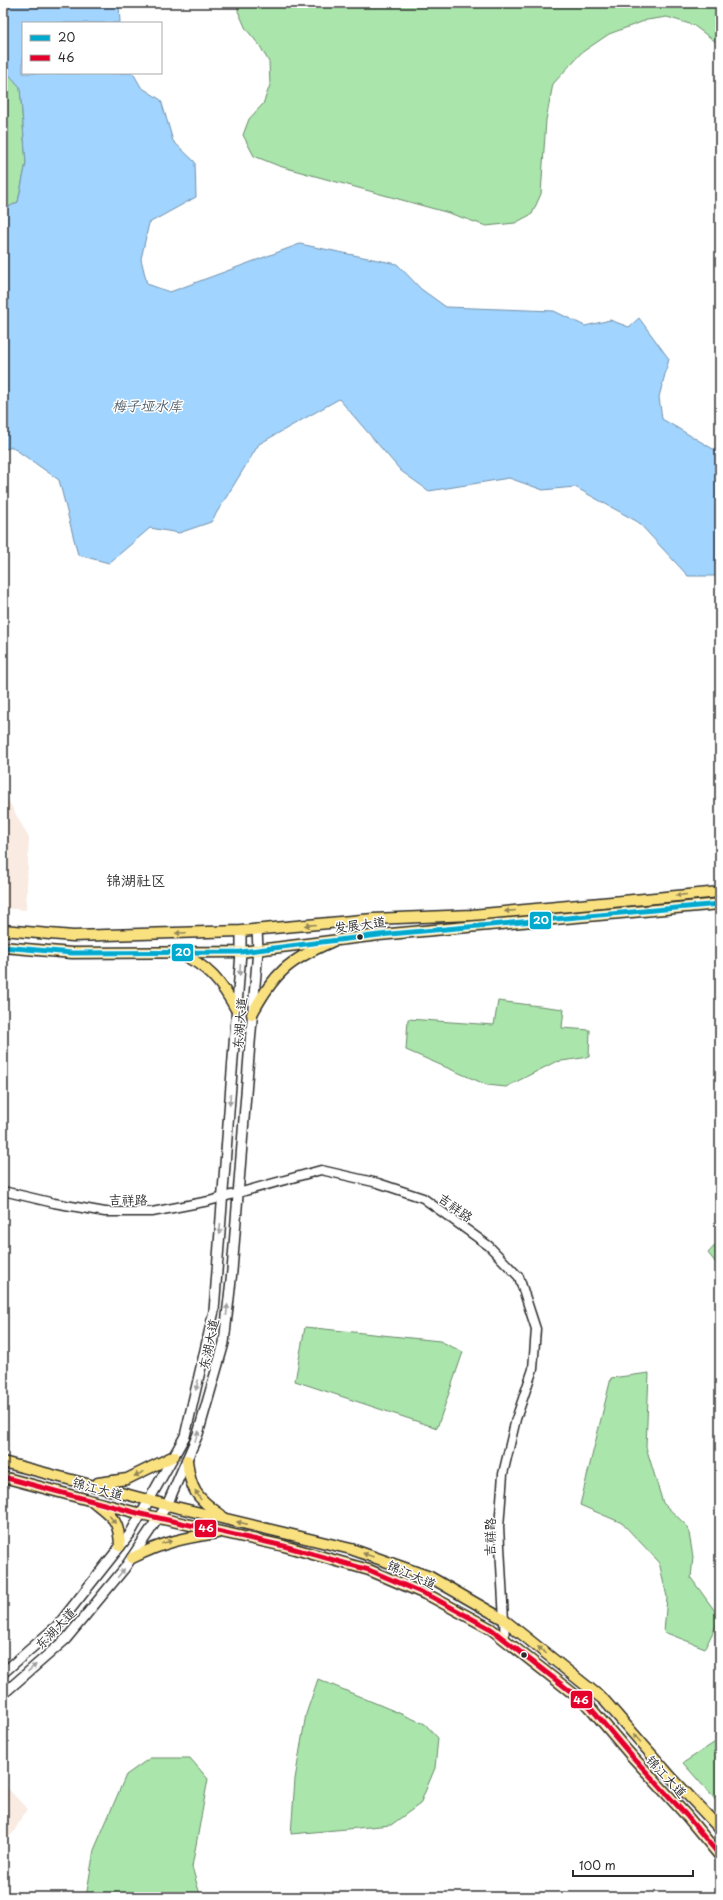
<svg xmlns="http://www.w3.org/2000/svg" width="723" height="1900" font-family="'Playpen Sans','LXGW WenKai TC',sans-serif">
	<rect width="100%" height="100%" fill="#fff"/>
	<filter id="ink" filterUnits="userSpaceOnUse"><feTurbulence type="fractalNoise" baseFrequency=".025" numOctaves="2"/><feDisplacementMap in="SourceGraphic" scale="8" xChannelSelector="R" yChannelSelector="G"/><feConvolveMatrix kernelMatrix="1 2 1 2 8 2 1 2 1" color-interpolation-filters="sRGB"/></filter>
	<g filter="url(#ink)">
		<g fill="#f9ebe1">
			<path d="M3 791 29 838 26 910 3 908Z"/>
			<path d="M3 1783 27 1809 13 1833 3 1843Z"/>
		</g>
		<g fill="#aae5ab" stroke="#6a886b">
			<path d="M3 3H9L4 30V68L20 87 26 163 18 202 3 210Z"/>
			<path d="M238 3H720V45L693 25 667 17 647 20 609 34 581 53 553 84 546 120 541 194 532 214 515 223 486 226 449 213 279 166 254 156 243 135 249 119 263 104 270 85 269 62 260 46 246 29 238 11Z"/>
			<path d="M498 1001 564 1009 562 1028 590 1030 589 1057 555 1062 506 1087 487 1085 406 1050 408 1019 494 1025Z"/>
			<path d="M720 1240V1268L708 1253Z"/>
			<path d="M305 1327 440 1341 463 1352 437 1428 295 1381Z"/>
			<path d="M649 1373 646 1447 663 1503 688 1527 693 1557 691 1578 720 1618 705 1648 664 1632 667 1597 659 1562 622 1523 580 1505 611 1378Z"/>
			<path d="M318 1679 425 1724 438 1738 435 1768 420 1804 391 1825 291 1834 295 1779 306 1714Z"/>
			<path d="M720 1739V1805L683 1763Z"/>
			<path d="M150 1758H190L208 1779 192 1867 199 1891 203 1897H86L94 1850 126 1775Z"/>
		</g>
		<path fill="#a1d4fe" stroke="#7290aa" d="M9 3H119L120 23H23V73H133L141 87 161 100 173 141 195 162 196 197 149 223 141 259 147 284 170 292 300 244 397 264 421 289 446 307 554 311 585 326 610 320 629 327 639 318 669 359 659 397 662 419 720 453V576H688L638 522 575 487 543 490 509 478 429 491 401 471 339 399 259 444 211 522 179 533 150 528 109 563 78 555 59 480 12 447 3 450V210L18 202 26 163 20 87 4 69V30Z"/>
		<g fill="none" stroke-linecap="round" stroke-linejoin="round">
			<g stroke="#2b2b2b" stroke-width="11">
				<path id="tertiary" d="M3 1191 54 1203 105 1212H152L209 1201 321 1170 378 1183 423 1198 489 1246 519 1277 536 1329 533 1369 516 1419 503 1474 499 1527 505 1640"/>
			</g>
			<g stroke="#2b2b2b" stroke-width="12">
				<g id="secondary">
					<path d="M3 1673 58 1625 130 1534 185 1436 214 1311 241 952V931"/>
					<path d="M3 1694 66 1639 124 1569 167 1505 198 1434 224 1343 232 1271 250 1043 258 950 257 929"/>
				</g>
			</g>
			<g stroke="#2b2b2b" stroke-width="13">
				<g id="primary">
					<path d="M178 953C208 965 222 983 237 1011"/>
					<path d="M252 1014C274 973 289 960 331 942"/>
					<path d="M187 1460C190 1489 196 1498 221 1515"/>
					<path d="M3 1462 167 1505 351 1549 430 1577 503 1619 604 1700 672 1778 720 1829"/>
					<path d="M3 1477 141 1514 284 1546 369 1570 432 1597 491 1629 589 1706 629 1753 686 1815 720 1856"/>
					<path d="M98 1483 127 1479 174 1456"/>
					<path d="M95 1503C114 1518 119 1521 120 1546"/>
					<path d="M132 1558C164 1542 183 1538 217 1533"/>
				</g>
			</g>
			<g stroke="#2b2b2b" stroke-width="13">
				<g id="trunk">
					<path d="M3 930 73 936 241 931 373 919 472 915 720 892"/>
					<path d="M3 947 72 953 241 952 379 935 720 904"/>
				</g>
			</g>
			<use href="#tertiary" stroke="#fff" stroke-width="8"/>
			<use href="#secondary" stroke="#fff" stroke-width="9"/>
			<use href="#primary" stroke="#fae180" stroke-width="10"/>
			<use href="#trunk" stroke="#fae180" stroke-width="10"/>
			<g stroke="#fff" stroke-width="8">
				<path id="bus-1" d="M3 947 72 953 241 952 379 935 720 904"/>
			</g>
			<g stroke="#fff" stroke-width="8">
				<path id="bus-2" d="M3 1477 141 1514 284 1546 369 1570 432 1597 491 1629 589 1706 629 1753 686 1815 720 1856"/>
			</g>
			<use href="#bus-1" stroke="#00a9ce" stroke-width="5"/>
			<use href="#bus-2" stroke="#e4002b" stroke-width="5"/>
		</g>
		<defs><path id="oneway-solid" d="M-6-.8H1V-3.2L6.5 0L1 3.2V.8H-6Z"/></defs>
		<g fill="#928656">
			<use href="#oneway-solid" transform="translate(681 895) rotate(175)"/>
			<use href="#oneway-solid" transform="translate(510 911) rotate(175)"/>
			<use href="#oneway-solid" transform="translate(310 925) rotate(175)"/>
			<use href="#oneway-solid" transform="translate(181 933) rotate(178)"/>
			<use href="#oneway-solid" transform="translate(139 1474) rotate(154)"/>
			<use href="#oneway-solid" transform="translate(198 1495) rotate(-121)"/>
			<use href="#oneway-solid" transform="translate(112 1519) rotate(53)"/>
			<use href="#oneway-solid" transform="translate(242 1523) rotate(-167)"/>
			<use href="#oneway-solid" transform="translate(167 1542) rotate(-16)"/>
			<use href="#oneway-solid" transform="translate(368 1555) rotate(-160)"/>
			<use href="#oneway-solid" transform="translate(542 1650) rotate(-141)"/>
			<use href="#oneway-solid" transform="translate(637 1738) rotate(-131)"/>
		</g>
		<g fill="#a0a0a0">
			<use href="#oneway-solid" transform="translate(240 970) rotate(94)"/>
			<use href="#oneway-solid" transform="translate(230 1100) rotate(94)"/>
			<use href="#oneway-solid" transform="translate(220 1229) rotate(94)"/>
			<use href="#oneway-solid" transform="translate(227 1310) rotate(-84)"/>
			<use href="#oneway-solid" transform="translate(197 1385) rotate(103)"/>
			<use href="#oneway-solid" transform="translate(197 1436) rotate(-69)"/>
			<use href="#oneway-solid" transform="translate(121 1573) rotate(-51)"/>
			<use href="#oneway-solid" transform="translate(32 1668) rotate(-41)"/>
		</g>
	</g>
	<g fill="#2b2b2b" stroke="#fff" stroke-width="1.5">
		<circle cx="360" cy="937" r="3.5"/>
		<circle cx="524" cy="1655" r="3.5"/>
	</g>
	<g text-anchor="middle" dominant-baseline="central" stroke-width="3" stroke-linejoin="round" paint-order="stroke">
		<g font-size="13" fill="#2b2b2b" stroke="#fff">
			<text transform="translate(360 924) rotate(-7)">发展大道</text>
			<text transform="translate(239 1023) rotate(-85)">东湖大道</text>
			<text transform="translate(128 1199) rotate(1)">吉祥路</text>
			<text transform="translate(456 1207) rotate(36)">吉祥路</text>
			<text transform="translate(208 1344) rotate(-78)">东湖大道</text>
			<text transform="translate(98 1488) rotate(15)">锦江大道</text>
			<text transform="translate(489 1537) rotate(-90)">吉祥路</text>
			<text transform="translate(412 1574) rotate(24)">锦江大道</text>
			<text transform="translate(55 1628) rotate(-46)">东湖大道</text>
			<text transform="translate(667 1776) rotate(47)">锦江大道</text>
		</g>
		<g font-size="14" font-style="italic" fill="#4e5e6a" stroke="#fff">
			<text x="147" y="405">梅子垭水库</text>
		</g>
		<g font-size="15" fill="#2b2b2b" stroke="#fff">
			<text x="136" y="879">锦湖社区</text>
		</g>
	</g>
	<g stroke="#fff" stroke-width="1.5">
		<rect x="529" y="911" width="23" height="19" rx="4" fill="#00a9ce"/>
		<rect x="171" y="943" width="23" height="19" rx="4" fill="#00a9ce"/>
		<rect x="194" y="1519" width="23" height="19" rx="4" fill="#e4002b"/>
		<rect x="570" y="1690" width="23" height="19" rx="4" fill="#e4002b"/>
	</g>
	<g font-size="11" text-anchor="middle" font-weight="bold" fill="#fff">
		<text x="541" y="924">20</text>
		<text x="183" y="956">20</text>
		<text x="206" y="1532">46</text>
		<text x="581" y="1704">46</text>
	</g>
	<rect width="723" height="1900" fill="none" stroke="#fff" stroke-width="16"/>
	<rect x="8" y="8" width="707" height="1884" fill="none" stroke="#2b2b2b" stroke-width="1.5" filter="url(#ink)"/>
	<rect x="22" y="22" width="140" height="52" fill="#ffffff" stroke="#aaaaaa"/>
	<rect x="30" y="35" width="20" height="6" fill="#00a9ce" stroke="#aaaaaa"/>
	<text x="58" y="42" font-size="12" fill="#2b2b2b">20</text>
	<rect x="30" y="55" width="20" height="6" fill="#e4002b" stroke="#aaaaaa"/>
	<text x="58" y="62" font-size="12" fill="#2b2b2b">46</text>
	<path d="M573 1870v6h120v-6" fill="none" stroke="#2b2b2b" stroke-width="2"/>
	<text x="579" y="1870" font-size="12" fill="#2b2b2b" stroke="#ffffff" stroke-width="3" paint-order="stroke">100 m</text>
</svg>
